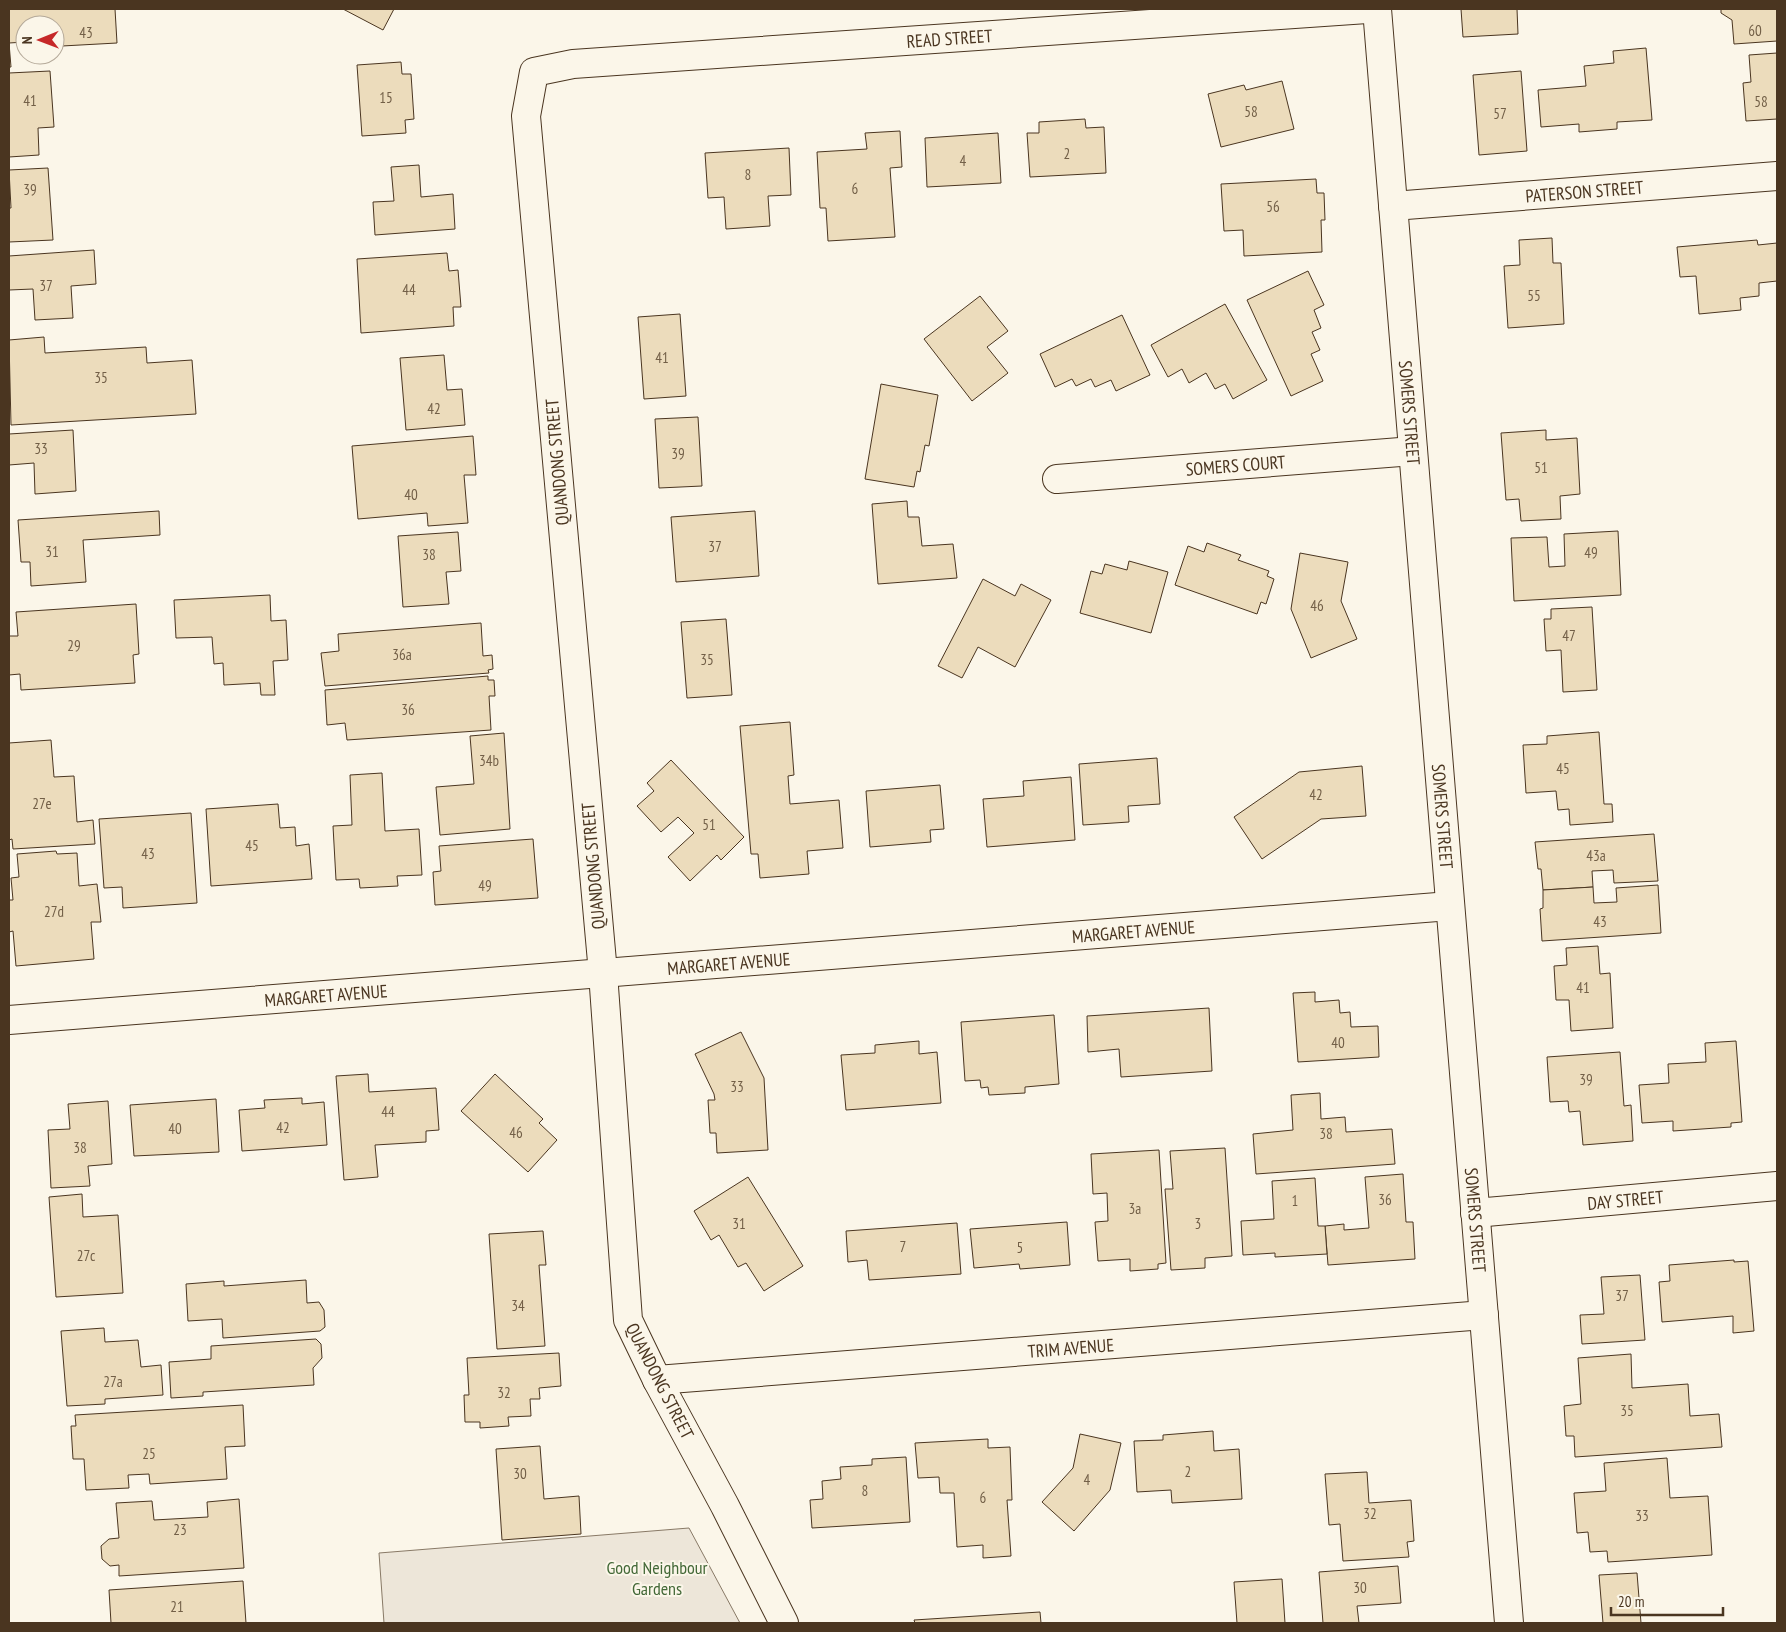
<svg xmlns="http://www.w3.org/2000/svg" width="1786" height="1632" font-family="'PT Sans Narrow',sans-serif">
	<rect width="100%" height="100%" fill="#fbf6e9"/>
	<path fill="#ede6d9" stroke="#887966" d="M689 1528 740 1623H384L379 1553Z"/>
	<g fill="#ecdcbc" stroke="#4a3520">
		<path d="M9 9H115L117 43 62 46V39L55 40V25H25V42L9 43 11 67H9Z"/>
		<path d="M343 9H394L383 30Z"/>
		<path d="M1461 9H1517L1518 34 1463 37Z"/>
		<path d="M1721 9H1777V41L1734 44 1732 20 1721 13Z"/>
		<path d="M1646 48 1652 120 1617 122V129L1579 132V124L1541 127 1538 90 1586 86 1584 66 1614 63 1613 51Z"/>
		<path d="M1777 53V119L1746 121 1743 83 1751 82 1749 55Z"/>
		<path d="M401 62 402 74H411L414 119 405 120 406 133 362 136 357 65Z"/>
		<path d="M50 71 54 127 38 128 39 155 9 157V73Z"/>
		<path d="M1521 71 1527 151 1479 155 1473 75Z"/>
		<path d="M1282 81 1294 129 1221 147 1208 94 1244 85 1246 90Z"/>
		<path d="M1085 119 1086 128 1104 127 1106 173 1030 177 1027 133H1039V122Z"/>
		<path d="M900 131 902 167 890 168 895 237 828 241 826 208H820L817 152 867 149 865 133Z"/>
		<path d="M998 133 1001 183 927 187 925 138Z"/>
		<path d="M789 148 791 195 768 196 770 226 726 229 724 197 708 198 705 153Z"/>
		<path d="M419 165 421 197 453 194 455 229 375 235 373 202 394 201 391 167Z"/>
		<path d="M48 168 53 240 9 242V208H11L9 170Z"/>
		<path d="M1316 179 1317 193H1324L1325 220H1321L1322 252 1244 256 1243 230 1224 231 1221 184Z"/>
		<path d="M1552 238 1553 263H1561L1564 324 1508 328 1504 266 1520 265 1519 240Z"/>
		<path d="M1757 240 1758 245 1777 243V281L1759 283V296L1740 298 1741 310 1699 314 1696 276 1680 277 1677 247Z"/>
		<path d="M94 250 96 284 71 286 73 318 35 320 33 289 9 290V256Z"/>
		<path d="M447 253 449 271 458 270 461 307H453L454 326 361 333 357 259Z"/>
		<path d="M1308 271 1324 305 1314 310 1321 328 1312 332 1320 350 1311 354 1323 381 1291 396 1247 300Z"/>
		<path d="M980 296 1008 331 987 347 1008 373 972 401 924 339Z"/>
		<path d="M1225 304 1267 380 1233 399 1225 384 1215 389 1206 373 1189 383 1182 369 1168 377 1151 345Z"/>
		<path d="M680 314 686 396 644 399 638 317Z"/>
		<path d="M1122 315 1150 375 1116 391 1111 380 1095 387 1091 379 1076 386 1072 379 1055 387 1040 354Z"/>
		<path d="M44 337 45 353 146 347 147 363 192 360 196 414 11 425 9 340Z"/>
		<path d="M444 355 447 390 462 389 465 425 406 430 400 358Z"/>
		<path d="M881 384 938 395 929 446 925 445 920 472 917 471 914 487 865 479Z"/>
		<path d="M698 417 702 486 659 488 655 419Z"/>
		<path d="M73 430 76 491 35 494 34 463 9 465V434Z"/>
		<path d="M1546 430V440L1577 438 1580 494 1560 496 1561 519 1521 521 1519 499 1506 500 1501 433Z"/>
		<path d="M473 436 476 475H464L468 523 428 526 427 513 358 519 352 446Z"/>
		<path d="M907 501 908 517H919L922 546 953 544 957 578 878 584 872 504Z"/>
		<path d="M159 511 160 535 83 540 86 582 31 586 30 562H21L18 520Z"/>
		<path d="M755 511 759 576 676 582 671 517Z"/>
		<path d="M1618 531 1621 595 1514 601 1511 538 1547 537 1549 567 1565 566 1564 534Z"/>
		<path d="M458 532 461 571 446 572 449 604 403 607 398 536Z"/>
		<path d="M1207 543 1241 555 1238 560 1269 571 1267 576 1274 579 1266 604 1261 602 1257 614 1175 585 1188 546 1204 552Z"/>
		<path d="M1300 553 1348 562 1341 601 1357 639 1311 658 1291 609Z"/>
		<path d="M1129 561 1168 572 1151 633 1080 613 1091 571 1102 574 1105 564 1127 570Z"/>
		<path d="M983 579 1015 596 1021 584 1051 600 1015 667 978 647 962 678 938 666Z"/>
		<path d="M270 595 271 621 286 620 288 660 273 661 275 695H261L260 683 224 685 223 663 214 664 212 637 176 638 174 600Z"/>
		<path d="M136 604 139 654 133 655 135 683 21 690 20 674 9 675V636H18L16 612Z"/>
		<path d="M1592 607 1597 690 1563 692 1561 650 1546 651 1544 619H1551V609Z"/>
		<path d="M726 619 732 695 687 698 681 622Z"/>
		<path d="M481 623 483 656 492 655 493 669 488 670 489 673 325 686 321 653 339 651 338 634Z"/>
		<path d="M488 676V680H494L495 696H489L491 730 347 740 345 723 327 725 325 690Z"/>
		<path d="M790 722 794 775 788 776 790 804 839 800 843 848 807 851 809 874 760 878 758 854H751L740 726Z"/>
		<path d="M1599 732 1604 804H1612L1613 822 1570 825 1569 809 1558 810 1556 791 1526 793 1523 745 1547 744V736Z"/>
		<path d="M504 733 510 829 440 835 436 787 474 784 470 736Z"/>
		<path d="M51 740 54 777 74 776 77 822 93 820 95 844 13 849 12 839 9 840V743Z"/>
		<path d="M1157 758 1160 804 1128 806 1129 822 1083 825 1079 764Z"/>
		<path d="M671 760 744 837 721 860 717 855 690 881 668 857 694 833 678 817 661 832 637 806 654 791 647 783Z"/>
		<path d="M1362 766 1366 816 1321 819 1262 859 1234 817 1299 772Z"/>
		<path d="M382 773 385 831 419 829 422 875 397 876 398 886 360 888 359 879 336 880 333 826 352 825 350 775Z"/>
		<path d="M1071 777 1075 840 987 847 983 799 1024 796 1023 781Z"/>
		<path d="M940 785 944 829 930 830 931 842 870 847 866 791Z"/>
		<path d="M278 804 280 828 295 827 296 846 309 844 312 879 211 886 206 809Z"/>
		<path d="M191 813 197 903 123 908 122 887 104 888 99 819Z"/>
		<path d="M1654 834 1658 881 1614 883 1613 870 1592 871 1593 887 1543 890 1541 869H1538L1535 842Z"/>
		<path d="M533 839 538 898 435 905 433 872 441 871 439 846Z"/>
		<path d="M56 851 57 854 77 853 79 886 97 884 101 922H91L94 959 16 966 13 931 9 932V900H13L11 878 19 877 17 854Z"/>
		<path d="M1658 885 1661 933 1542 941 1540 909 1543 908V890L1593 887 1594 903 1617 902 1616 888Z"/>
		<path d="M1598 946 1600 974 1610 973 1613 1028 1571 1031 1569 1000H1556L1554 966 1567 965 1566 948Z"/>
		<path d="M1315 992V1002L1339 1000 1340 1013 1350 1012 1351 1027 1378 1026 1379 1057 1298 1062 1293 993Z"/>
		<path d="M1209 1008 1212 1071 1121 1077 1119 1049 1088 1052 1087 1016Z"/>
		<path d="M1054 1015 1059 1084 1025 1087V1093L989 1095 988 1087 981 1088 980 1080 965 1081 961 1022Z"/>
		<path d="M741 1032 764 1078 768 1150 717 1153 716 1133H710L708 1100H715L714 1094 695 1054Z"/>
		<path d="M919 1041V1054L937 1052 941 1103 846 1110 841 1055 875 1053V1045Z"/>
		<path d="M1736 1041 1742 1122 1731 1123V1127L1673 1131V1121L1642 1123 1639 1085 1669 1083 1668 1064 1706 1062 1705 1043Z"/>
		<path d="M1620 1052 1624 1106 1631 1105 1633 1141 1583 1145 1580 1111 1569 1112 1568 1101 1550 1102 1547 1057Z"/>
		<path d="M368 1074 369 1092 436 1088 439 1130 426 1131V1142L375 1145 378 1177 344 1180 336 1076Z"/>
		<path d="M495 1074 543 1119 539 1123 557 1140 528 1172 461 1111Z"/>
		<path d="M1320 1093 1321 1119 1345 1117 1346 1132 1392 1129 1395 1164 1256 1174 1253 1134 1293 1130 1291 1095Z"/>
		<path d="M302 1098V1104L324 1102 327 1145 242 1151 239 1110 265 1108 264 1100Z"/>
		<path d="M216 1099 219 1152 134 1156 130 1105Z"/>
		<path d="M108 1101 112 1164 88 1166 90 1186 51 1188 48 1130 70 1129 68 1104Z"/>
		<path d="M1225 1148 1232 1256 1205 1258V1268L1171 1270 1165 1189H1173L1170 1151Z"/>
		<path d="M1159 1150 1166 1263 1158 1264V1269L1130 1271V1259L1098 1261 1095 1222 1108 1221 1107 1193 1093 1194 1091 1154Z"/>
		<path d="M1403 1174 1406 1222H1413L1415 1259 1328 1265 1325 1226 1344 1224V1230L1369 1228 1365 1177Z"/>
		<path d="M748 1177 803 1266 764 1291 746 1263 738 1267 719 1235 711 1240 694 1211Z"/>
		<path d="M1315 1178 1318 1226H1325L1327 1254 1275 1257V1253L1243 1255 1241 1221 1274 1219 1272 1181Z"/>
		<path d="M82 1194 83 1217 118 1215 123 1293 56 1297 49 1197Z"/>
		<path d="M1067 1222 1070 1265 1020 1269 1019 1264 974 1268 970 1229Z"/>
		<path d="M957 1223 961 1274 869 1280 867 1260 848 1262 846 1231Z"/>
		<path d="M543 1231 546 1265H539L545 1346 497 1349 489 1234Z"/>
		<path d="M1734 1260V1262L1748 1261 1754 1331 1733 1333V1316L1662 1322 1659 1282 1670 1281 1669 1265Z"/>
		<path d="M1640 1275 1645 1340 1582 1344 1580 1315 1604 1314 1601 1277Z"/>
		<path d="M306 1280 307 1303 319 1302 324 1310 325 1327 320 1331 223 1338 222 1319 188 1321 186 1284 224 1281V1286Z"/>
		<path d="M104 1328 105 1342 138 1340 141 1367 161 1365 163 1395 105 1399V1404L67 1406 61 1331Z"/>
		<path d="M316 1339 321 1344 322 1358 313 1368 314 1385 203 1392V1396L171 1398 169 1362 211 1359V1346Z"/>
		<path d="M559 1353 561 1386 539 1388 540 1399H530L531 1416 508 1417 509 1426 480 1428V1422H465L464 1395H469L467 1358Z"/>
		<path d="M1631 1354 1632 1388 1688 1384 1690 1416 1719 1414 1722 1447 1575 1457 1574 1436H1566L1564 1406 1581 1404 1578 1358Z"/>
		<path d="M243 1405 245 1446 225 1447 227 1479 150 1484 149 1474 128 1475 129 1488 86 1490 84 1459H73L71 1426H76L75 1415Z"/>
		<path d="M1213 1431 1214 1451 1239 1449 1242 1499 1172 1503 1171 1490 1137 1492 1134 1441 1163 1440V1435Z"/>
		<path d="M1080 1434 1121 1443 1110 1490 1074 1531 1042 1502 1073 1468Z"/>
		<path d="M988 1439V1448L1010 1447 1012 1500H1007L1011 1556 983 1558V1545L957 1547 954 1493H940L939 1477 918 1478 915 1443Z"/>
		<path d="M540 1446 544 1499 579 1496 581 1534 502 1540 496 1449Z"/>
		<path d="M906 1457 910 1522 812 1528 810 1500 823 1499 822 1481 841 1479 840 1467 872 1465V1459Z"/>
		<path d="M1667 1458 1670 1498 1708 1496 1712 1555 1608 1562 1607 1551 1590 1552 1588 1532 1577 1533 1574 1493 1606 1491 1604 1463Z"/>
		<path d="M1367 1472 1369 1503 1411 1500 1414 1541 1407 1542 1409 1557 1343 1561 1340 1524 1329 1525 1325 1474Z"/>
		<path d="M239 1499 244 1568 119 1576V1565L110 1566 102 1559 101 1546 109 1539 119 1538 116 1503 152 1501 154 1520 208 1517 207 1502Z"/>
		<path d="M1398 1566 1401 1603 1357 1606 1359 1623H1323L1319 1572Z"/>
		<path d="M1637 1573 1641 1623H1603L1599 1575Z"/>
		<path d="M1282 1579 1285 1623H1237L1234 1582Z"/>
		<path d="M243 1581 246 1623H111L109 1590Z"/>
		<path d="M1040 1612 1041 1623H915L914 1620Z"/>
	</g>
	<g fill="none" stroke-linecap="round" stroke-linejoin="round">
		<g stroke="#4a3520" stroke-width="30">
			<g id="street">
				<path id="s1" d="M1377 9 1509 1623"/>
				<path id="s2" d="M1393 206 1777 176"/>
				<path id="s3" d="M1057 479 1413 451"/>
				<path id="s4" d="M9 1020 1450 906"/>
				<path id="s5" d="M1475 1213 1777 1186"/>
				<path id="s6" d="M657 1380 1484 1315"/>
				<path id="s7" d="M784 1623 725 1506 657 1380 628 1320 603 973 526 116 534 72 573 64 1367 9"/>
			</g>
		</g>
		<use href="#street" stroke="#fbf6e9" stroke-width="28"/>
	</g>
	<g text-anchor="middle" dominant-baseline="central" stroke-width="4" stroke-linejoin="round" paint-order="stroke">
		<g font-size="15" fill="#725f47">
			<text x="1755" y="30">60</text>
			<text x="86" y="32">43</text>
			<text x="386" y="97">15</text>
			<text x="30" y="100">41</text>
			<text x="1761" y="101">58</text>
			<text x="1251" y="111">58</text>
			<text x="1500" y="113">57</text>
			<text x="1067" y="153">2</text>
			<text x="963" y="160">4</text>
			<text x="748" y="174">8</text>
			<text x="855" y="188">6</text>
			<text x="30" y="189">39</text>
			<text x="1273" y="206">56</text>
			<text x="46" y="285">37</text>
			<text x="409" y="289">44</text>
			<text x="1534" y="295">55</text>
			<text x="662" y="357">41</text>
			<text x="101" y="377">35</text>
			<text x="434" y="408">42</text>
			<text x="41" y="448">33</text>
			<text x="678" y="453">39</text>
			<text x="1541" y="467">51</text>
			<text x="411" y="494">40</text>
			<text x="715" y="546">37</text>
			<text x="52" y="551">31</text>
			<text x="1591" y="552">49</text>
			<text x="429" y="554">38</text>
			<text x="1317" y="605">46</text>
			<text x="1569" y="635">47</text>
			<text x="74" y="645">29</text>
			<text x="402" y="654">36a</text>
			<text x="707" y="659">35</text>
			<text x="408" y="709">36</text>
			<text x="489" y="760">34b</text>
			<text x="1563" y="768">45</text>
			<text x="1316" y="794">42</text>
			<text x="42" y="803">27e</text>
			<text x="709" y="824">51</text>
			<text x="252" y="845">45</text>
			<text x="148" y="853">43</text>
			<text x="1596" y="855">43a</text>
			<text x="485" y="885">49</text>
			<text x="54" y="911">27d</text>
			<text x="1600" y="921">43</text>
			<text x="1583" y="987">41</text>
			<text x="1338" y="1042">40</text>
			<text x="1586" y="1079">39</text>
			<text x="737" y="1086">33</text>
			<text x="388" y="1111">44</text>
			<text x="283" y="1127">42</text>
			<text x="175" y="1128">40</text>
			<text x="516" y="1132">46</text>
			<text x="1326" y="1133">38</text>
			<text x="80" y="1147">38</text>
			<text x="1385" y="1199">36</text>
			<text x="1295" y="1200">1</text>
			<text x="1135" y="1208">3a</text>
			<text x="739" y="1223">31</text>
			<text x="1198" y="1223">3</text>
			<text x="903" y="1246">7</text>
			<text x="1020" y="1247">5</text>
			<text x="86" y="1255">27c</text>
			<text x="1622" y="1295">37</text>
			<text x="518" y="1305">34</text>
			<text x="113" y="1381">27a</text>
			<text x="504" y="1392">32</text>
			<text x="1627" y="1410">35</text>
			<text x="149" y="1453">25</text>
			<text x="1188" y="1471">2</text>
			<text x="520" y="1473">30</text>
			<text x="1087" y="1479">4</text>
			<text x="865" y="1490">8</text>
			<text x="983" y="1497">6</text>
			<text x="1370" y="1513">32</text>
			<text x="1642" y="1515">33</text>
			<text x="180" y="1529">23</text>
			<text x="1360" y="1587">30</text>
			<text x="177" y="1606">21</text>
		</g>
		<g font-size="18" fill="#4a3520" stroke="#fbf6e9">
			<text stroke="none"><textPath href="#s7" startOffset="2011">READ STREET</textPath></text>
			<text stroke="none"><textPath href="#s2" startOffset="192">PATERSON STREET</textPath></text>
			<text stroke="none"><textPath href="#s1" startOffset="405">SOMERS STREET</textPath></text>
			<text transform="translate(557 462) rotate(-95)">QUANDONG STREET</text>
			<text stroke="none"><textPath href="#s3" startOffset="179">SOMERS COURT</textPath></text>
			<text stroke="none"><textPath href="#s1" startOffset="810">SOMERS STREET</textPath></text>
			<text transform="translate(593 866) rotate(-95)">QUANDONG STREET</text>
			<text stroke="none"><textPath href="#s4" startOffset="1128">MARGARET AVENUE</textPath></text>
			<text stroke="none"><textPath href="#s4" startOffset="722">MARGARET AVENUE</textPath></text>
			<text stroke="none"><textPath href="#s4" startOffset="318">MARGARET AVENUE</textPath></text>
			<text stroke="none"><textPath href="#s5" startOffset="151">DAY STREET</textPath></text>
			<text stroke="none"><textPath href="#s1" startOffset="1215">SOMERS STREET</textPath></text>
			<text stroke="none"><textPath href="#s6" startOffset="415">TRIM AVENUE</textPath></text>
			<text transform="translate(660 1381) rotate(63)">QUANDONG STREET</text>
		</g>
		<g font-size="18" fill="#436837" stroke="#fbf6e9">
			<text x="657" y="1567">Good Neighbour<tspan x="657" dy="21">Gardens</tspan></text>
		</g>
	</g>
	<rect width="1786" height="1632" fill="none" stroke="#4a3520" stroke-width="20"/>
	<g transform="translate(40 40) rotate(269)"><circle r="24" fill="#fbf6e9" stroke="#b4a999"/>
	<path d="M0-4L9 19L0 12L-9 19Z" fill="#c62828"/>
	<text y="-8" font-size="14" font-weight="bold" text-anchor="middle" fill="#4a3520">N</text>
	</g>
	<path d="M1611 1607v8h112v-8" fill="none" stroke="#4a3520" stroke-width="2.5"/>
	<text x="1618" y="1607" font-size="15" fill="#4a3520" stroke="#fbf6e9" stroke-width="4" paint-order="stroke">20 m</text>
</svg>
